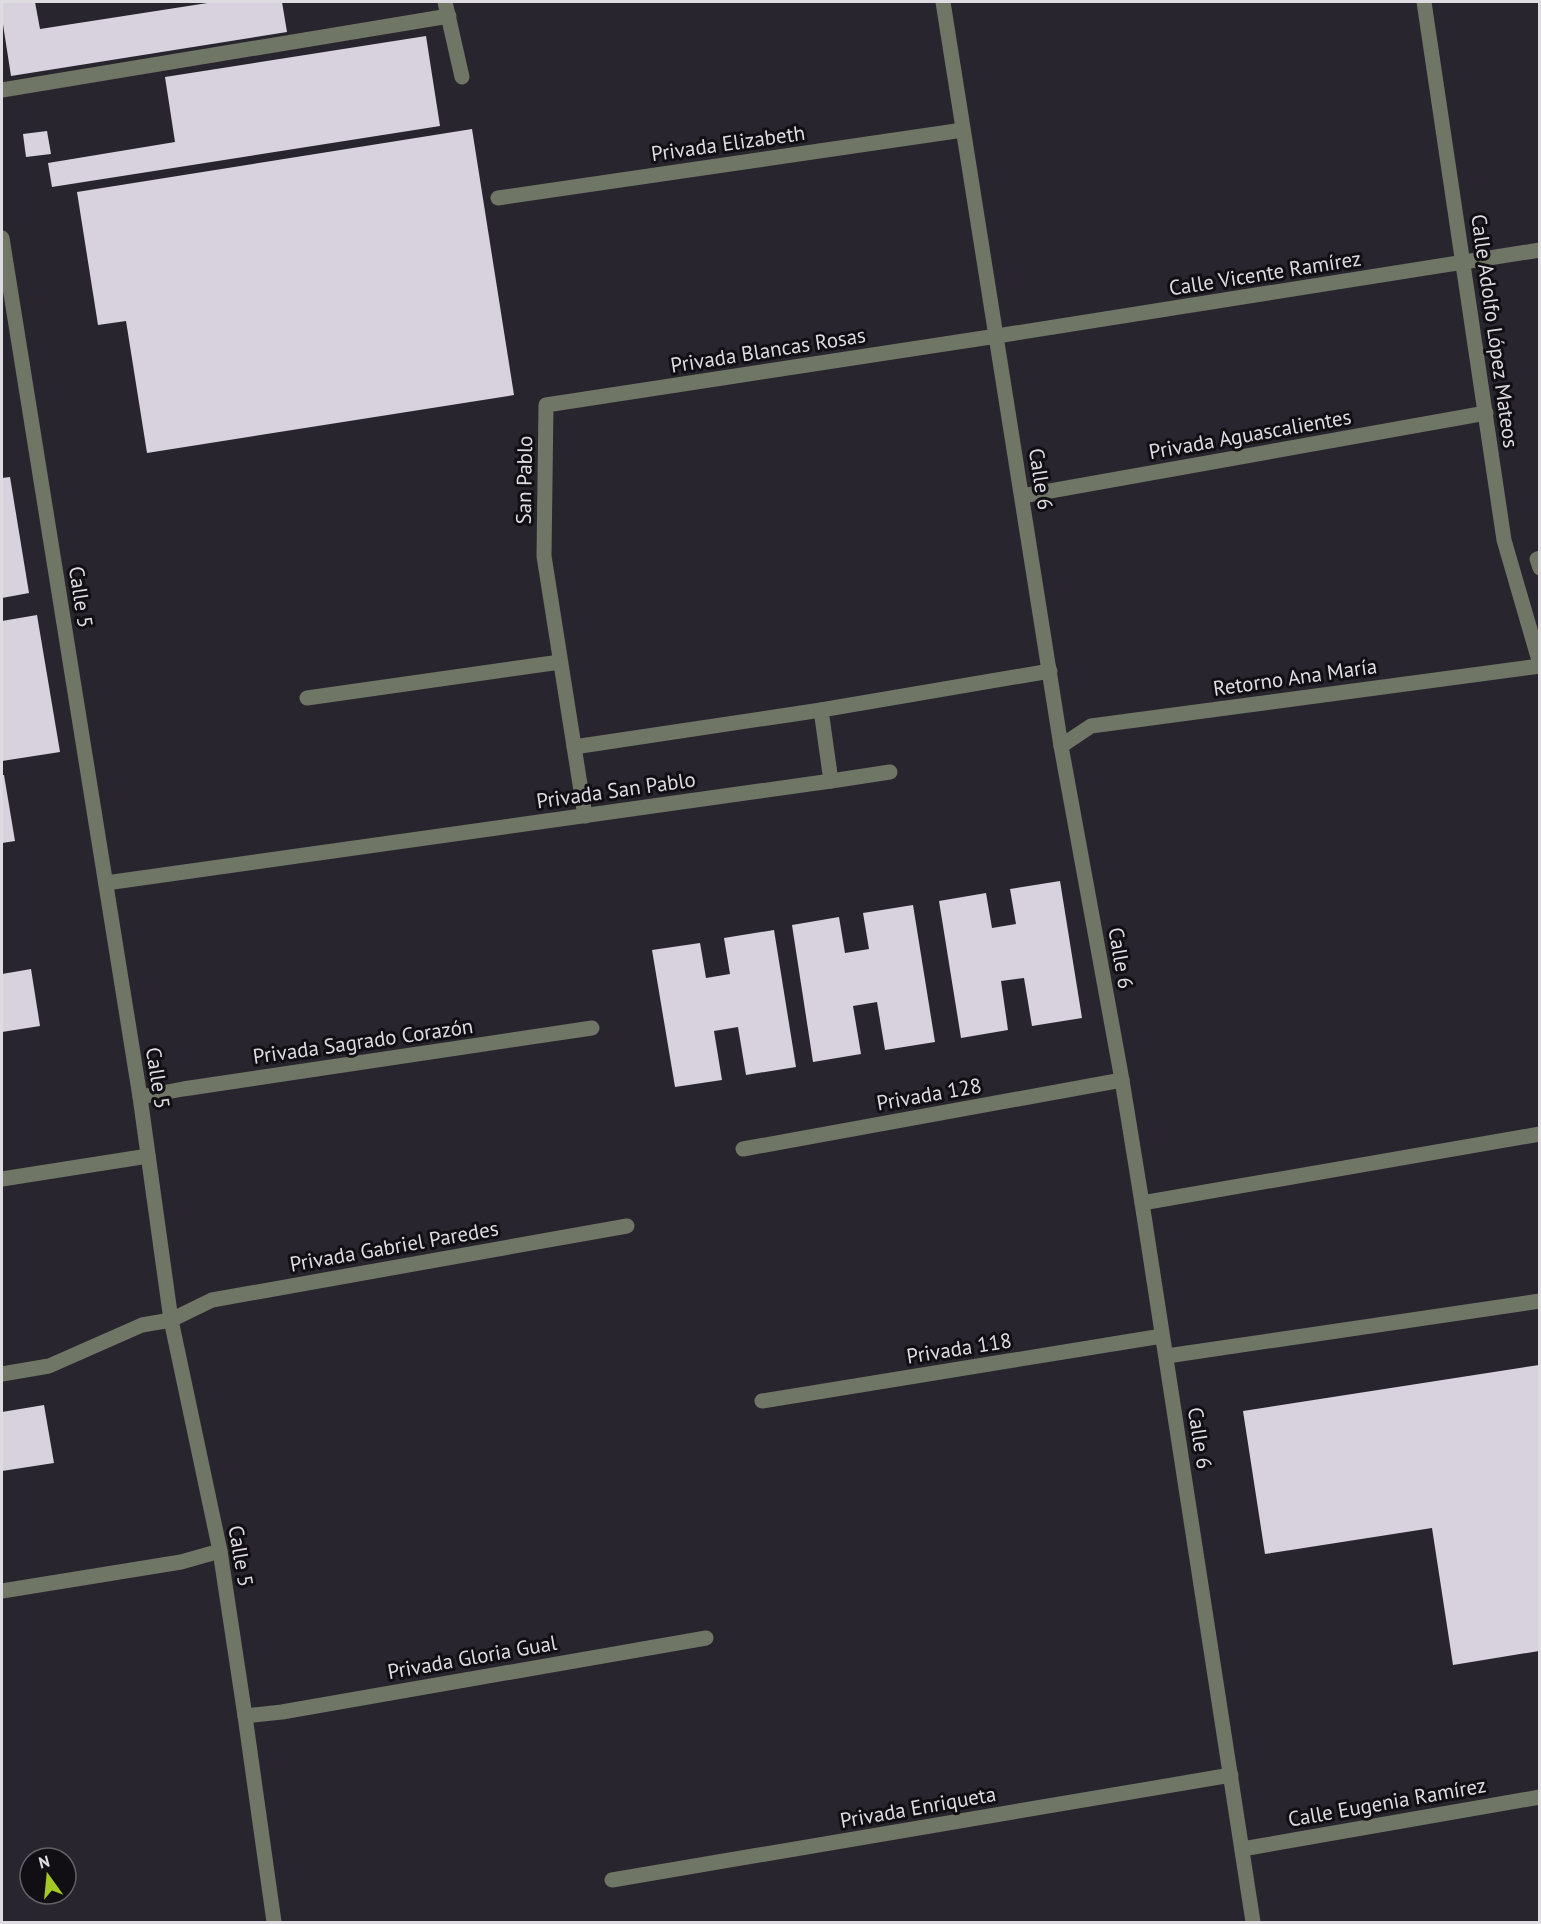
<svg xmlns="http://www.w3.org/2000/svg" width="1541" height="1924" font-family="'PT Sans',sans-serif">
	<rect width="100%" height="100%" fill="#29252e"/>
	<g fill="#d7d2de">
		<path d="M2 2H35L40 29 214 2H282L287 32 11 76 2 18Z"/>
		<path d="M426 36 440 126 52 187 48 163 175 142 165 77Z"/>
		<path d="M472 129 514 395 147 453 126 321 98 325 77 192Z"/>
		<path d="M47 131 51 154 26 157 23 134Z"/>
		<path d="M10 477 29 593 2 598V478Z"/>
		<path d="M37 615 60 752 2 761V621Z"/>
		<path d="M2 775H4L15 841 2 843Z"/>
		<path d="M1060 881 1082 1018 1032 1026 1024 978 1001 981 1008 1030 961 1038 939 901 986 893 992 928 1016 924 1010 889Z"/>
		<path d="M913 905 935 1042 885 1050 877 1002 853 1006 861 1054 813 1062 792 925 839 917 845 953 869 949 863 913Z"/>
		<path d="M774 930 796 1067 746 1075 738 1027 714 1031 722 1080 675 1087 652 950 700 943 706 978 730 974 724 938Z"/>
		<path d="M31 969 40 1026 2 1032V974Z"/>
		<path d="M1539 1365V1651L1453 1665 1432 1528 1265 1554 1243 1411Z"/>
		<path d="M44 1405 54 1463 2 1471V1412Z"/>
	</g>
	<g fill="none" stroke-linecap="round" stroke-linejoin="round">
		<g stroke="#707665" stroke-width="15">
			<path d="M445 2 462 77"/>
			<path d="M943 2 1061 746 1122 1080 1142 1203 1253 1922"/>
			<path d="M1424 2 1504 540 1540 664"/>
			<path d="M2 90 449 16"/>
			<path d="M498 198 963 130"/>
			<path d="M2 238 140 1097 171 1320 220 1551 245 1716 274 1922"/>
			<path d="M1022 496 1486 413"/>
			<path d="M1540 558 1537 559 1540 568"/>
			<path d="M307 698 560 662"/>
			<path d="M1061 746 1091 726 1540 666"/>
			<path d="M574 747 821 710"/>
			<path d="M831 781 890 772"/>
			<path d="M585 816 544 556 546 405 997 336 1540 250"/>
			<path d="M106 883 831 781 821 710 1050 671"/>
			<path d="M140 1097 183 1089 592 1028"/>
			<path d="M743 1149 1122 1080"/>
			<path d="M2 1179 148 1156"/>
			<path d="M1142 1203 1540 1134"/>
			<path d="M1167 1356 1540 1301"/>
			<path d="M2 1374 49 1366 142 1325 171 1320 212 1300 627 1226"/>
			<path d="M762 1401 1162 1336"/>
			<path d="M2 1591 181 1562 220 1551"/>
			<path d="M245 1716 282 1712 706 1638"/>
			<path d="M1242 1849 1540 1797"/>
			<path d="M612 1880 1231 1775"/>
		</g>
	</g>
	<g text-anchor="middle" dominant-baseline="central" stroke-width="6" stroke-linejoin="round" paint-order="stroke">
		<g font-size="21" fill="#dedbe1" stroke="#110f13">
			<text transform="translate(728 143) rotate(-8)">Privada Elizabeth</text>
			<text transform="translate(1265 273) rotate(-9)">Calle Vicente Ramírez</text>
			<text transform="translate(1495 331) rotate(82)">Calle Adolfo López Mateos</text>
			<text transform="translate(768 350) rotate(-9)">Privada Blancas Rosas</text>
			<text transform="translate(1250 434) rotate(-10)">Privada Aguascalientes</text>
			<text transform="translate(1041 479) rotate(81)">Calle 6</text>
			<text transform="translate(524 480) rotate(-89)">San Pablo</text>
			<text transform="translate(81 597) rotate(81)">Calle 5</text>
			<text transform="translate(1295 677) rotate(-8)">Retorno Ana María</text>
			<text transform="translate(616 790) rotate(-8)">Privada San Pablo</text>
			<text transform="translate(1121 958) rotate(80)">Calle 6</text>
			<text transform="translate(363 1041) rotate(-8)">Privada Sagrado Corazón</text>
			<text transform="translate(158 1078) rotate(81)">Calle 5</text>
			<text transform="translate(929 1094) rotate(-10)">Privada 128</text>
			<text transform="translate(394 1246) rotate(-10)">Privada Gabriel Paredes</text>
			<text transform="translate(959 1348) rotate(-9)">Privada 118</text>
			<text transform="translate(1200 1438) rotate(81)">Calle 6</text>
			<text transform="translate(241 1556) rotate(80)">Calle 5</text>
			<text transform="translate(472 1657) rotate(-10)">Privada Gloria Gual</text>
			<text transform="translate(1387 1802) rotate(-10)">Calle Eugenia Ramírez</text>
			<text transform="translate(918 1807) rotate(-10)">Privada Enriqueta</text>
		</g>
	</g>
	<rect width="1541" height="1924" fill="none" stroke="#dedbe1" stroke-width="6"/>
	<g transform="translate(48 1876) rotate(345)"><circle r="28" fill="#110f13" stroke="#636165" stroke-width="1.5"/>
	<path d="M0-4.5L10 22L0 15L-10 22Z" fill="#a4c824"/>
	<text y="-9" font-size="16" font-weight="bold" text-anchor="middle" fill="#dedbe1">N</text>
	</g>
</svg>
